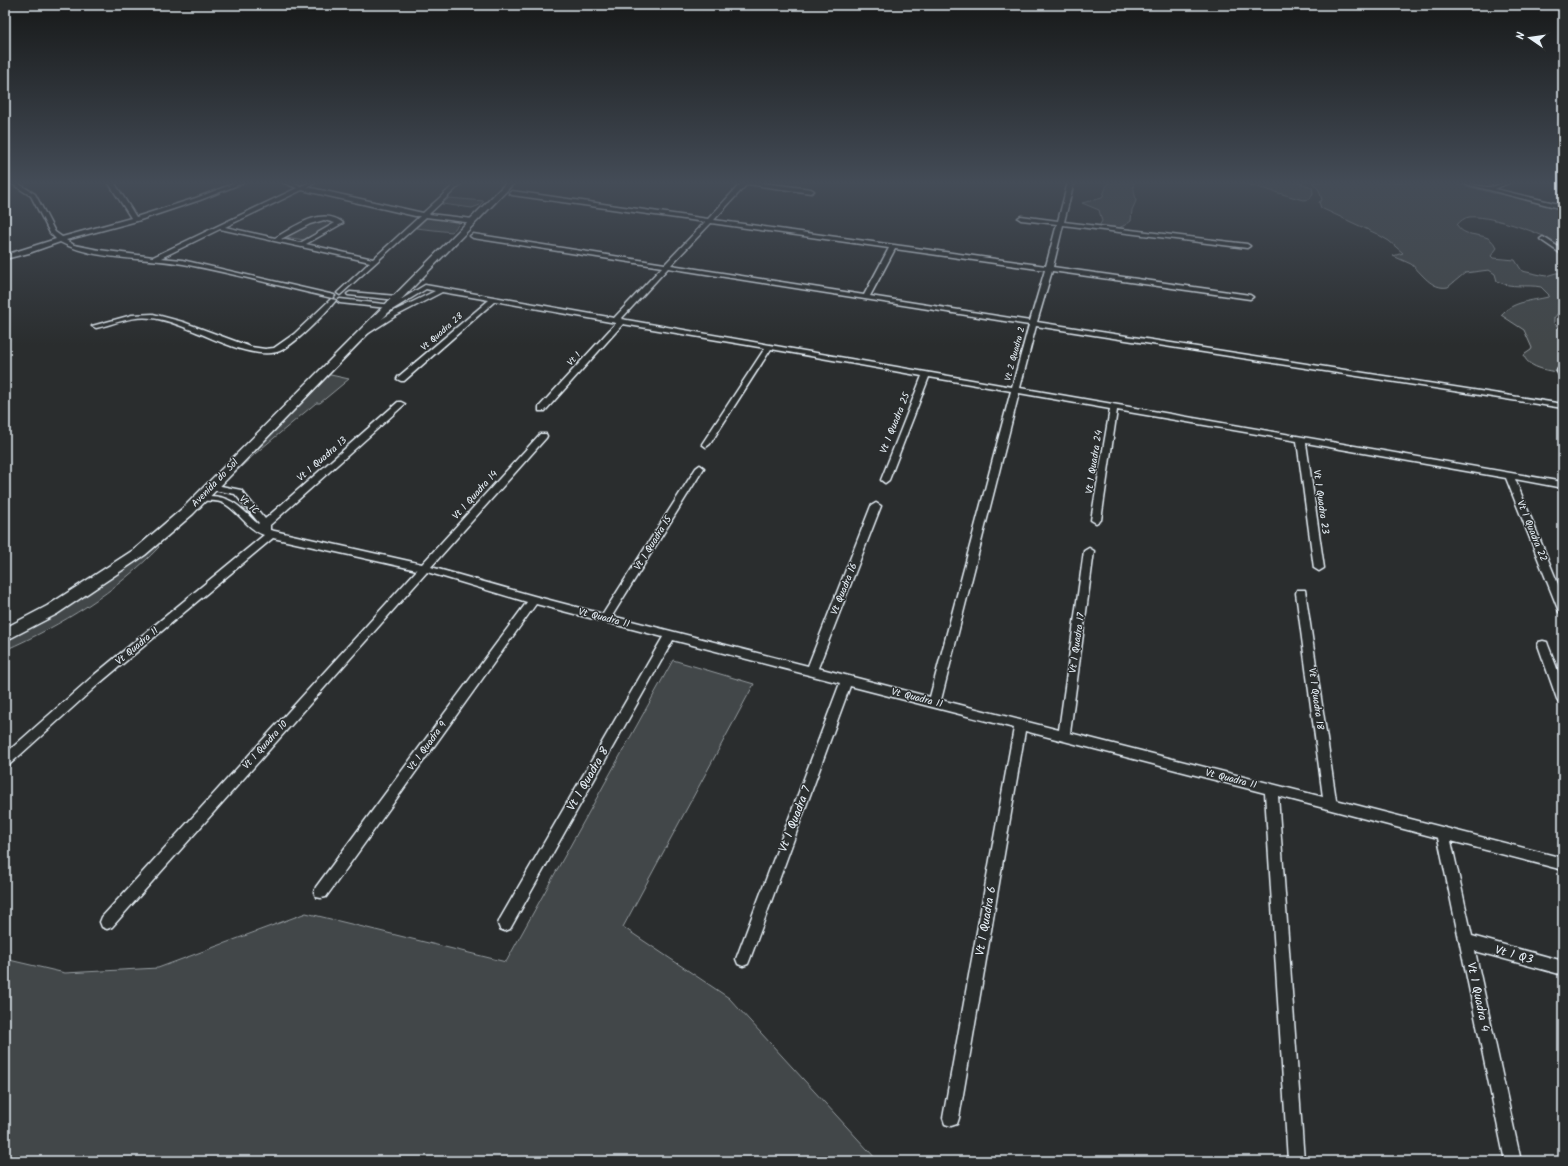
<svg xmlns="http://www.w3.org/2000/svg" width="1568" height="1166" font-family="Kalam,sans-serif">
	<rect width="100%" height="100%" fill="#2a2d2e"/>
	<filter id="ink" filterUnits="userSpaceOnUse"><feTurbulence type="fractalNoise" baseFrequency=".025" numOctaves="2"/><feDisplacementMap in="SourceGraphic" scale="8" xChannelSelector="R" yChannelSelector="G"/><feConvolveMatrix kernelMatrix="1 2 1 2 8 2 1 2 1" color-interpolation-filters="sRGB"/></filter>
	<g filter="url(#ink)">
		<g fill="#424648" stroke="#959ca0">
			<path d="M1108 182H1135L1133 184 1136 201 1132 210 1131 221C1124 227 1107 234 1098 228L1102 221 1099 210 1082 203 1102 198Z"/>
			<path d="M1240 182H1297L1312 187 1313 193 1310 199 1303 200Z"/>
			<path d="M1312 182H1452L1493 193 1522 198 1563 209V249C1557 246 1552 240 1545 237 1529 229 1487 215 1469 217 1464 218 1460 221 1457 225 1464 237 1477 233 1488 238 1492 240 1495 245 1497 248L1491 256 1493 258 1515 260 1522 271 1546 276 1556 273H1563V307L1554 318V323L1563 332 1562 354 1563 373C1551 371 1529 369 1524 356L1525 354 1531 350 1532 348 1524 330 1501 315C1513 301 1532 301 1548 297L1549 295 1541 287C1527 284 1511 289 1497 281L1495 274 1489 270 1465 273 1448 287C1431 290 1422 273 1411 264 1405 261 1399 259 1393 256L1403 253 1389 241 1377 234 1321 208 1319 202 1322 200 1319 190Z"/>
			<path d="M449 198 484 201 480 205 472 208 442 204Z"/>
			<path d="M428 217 450 219 454 222 459 221V224L452 232 416 228Z"/>
			<path d="M320 219 338 222 304 240 286 237Z"/>
			<path d="M326 374 349 379 320 403H316L256 453 229 478H225Z"/>
			<path d="M157 544 159 547C116 592 62 625 5 650V642L51 616Z"/>
			<path d="M673 660 754 684 623 927 729 998 878 1161H5V959L65 973 158 968 306 913 506 962Z"/>
		</g>
		<g fill="none" stroke-linecap="round" stroke-linejoin="round">
			<g stroke="#e8f1f8" stroke-width="3">
				<g id="street">
					<path d="M9 182H16L35 194 55 232 62 237 131 218 108 182H114L136 217 196 198 238 182H245L200 200 137 221 66 240 74 245 99 250 153 257 297 188 282 182H290L301 186 310 182H317L307 187 423 213 457 182H463L429 214 473 219 476 221 473 223 426 217 340 295 337 293 338 292 370 262 220 229 161 258 182 260 334 295 335 296 332 298C282 287 233 273 183 264 144 257 95 261 60 242L29 253 5 259V255L56 239 50 233 31 196ZM302 190 415 216H420L373 259 306 244 343 223C322 206 294 227 275 238L225 227ZM324 220 335 223 300 243 281 239 310 224Z"/>
					<path d="M742 182H756L811 189 814 191 811 193 747 184 714 220 1046 266 1057 224 1021 220 1018 218 1021 216 1058 221 1068 182H1074L1064 222 1247 244 1250 246 1247 248 1063 225 1053 267 1250 295 1253 297 1250 299 1052 271 1037 322 1563 404V408L1036 326 1020 388 1563 482V488L1515 479 1563 596V613L1559 612 1558 609 1506 478 1306 443 1324 568 1319 571 1314 568 1297 441 1117 410 1101 520 1096 523 1091 520 1110 409 1019 393 941 700 1059 730 1084 551 1089 548 1094 551 1070 733 1323 797 1296 593 1297 590H1305L1336 800 1563 858V870L1451 841 1472 936 1563 961V975L1475 951 1521 1161H1505L1438 838 1278 796 1304 1161H1288L1265 793 1025 731 959 1118 957 1124 951 1126 945 1124 943 1118 1014 728 850 686 750 959 748 964 743 966 738 964 736 959 840 683 673 640 510 929 505 931 500 929 498 924 500 919 663 637 536 604 326 897 321 898 316 897 314 892 316 887 527 602 427 572 112 927 107 929 102 927 100 922 102 917 417 570 273 538 101 682 9 765 5 766V754L93 676 264 535C246 528 240 513 225 504 217 499 206 502 197 500L195 498 197 496C201 495 205 495 210 496 234 497 241 509 258 524L259 523 235 494 208 489 207 487 208 485 211 484 241 490 265 519 398 402H401L405 404 270 525V530L422 564 540 434H546L547 436 546 438 431 567 534 596 603 614 696 468 700 465 704 468 612 616 808 666 871 506 876 503 881 506 818 668 930 697 1011 391 929 377 889 480 885 483 881 480 922 376 771 349 710 444 706 447 702 444 765 348 623 324 545 411H539V407L616 323 495 301 404 381H401L397 379 398 377 489 300 442 292 394 317 364 336 360 334 361 332 396 310 435 291 426 289 387 313 384 311 387 308 340 303 337 301 340 299 392 305 425 285 614 318 662 267 473 238 470 236 473 234 665 264 705 222 512 195 509 193 512 191 708 219ZM711 223 889 248 864 295 671 265ZM895 249 1045 270 1030 321 870 296ZM668 268 1029 325 1012 387 621 319Z"/>
					<path d="M1459 182C1469 182 1479 187 1488 187 1496 187 1503 182 1511 182L1495 189 1563 205V209Z"/>
					<path d="M1543 237 1563 250V255L1541 240 1540 239Z"/>
					<path d="M350 292 397 296 400 298 397 300 348 295 347 294Z"/>
					<path d="M331 299 336 300C326 313 292 348 277 352 254 358 220 342 199 333 184 327 168 320 152 318 133 315 114 324 96 328L92 326 132 315 153 314 183 322 251 347 265 349 274 348 294 334Z"/>
					<path d="M1558 369H1563V377H1560L1557 371Z"/>
					<path d="M1543 641 1547 642 1548 645 1563 684V704L1559 702 1557 699 1538 645 1539 642Z"/>
				</g>
			</g>
			<g stroke="#e8f1f8" stroke-width="3">
				<path id="secondary" d="M507 182H515L193 514 145 555 57 614 5 641V628L47 606 135 549 183 508Z"/>
			</g>
			<use href="#street" fill="#2a2d2e" fill-rule="evenodd"/>
			<use href="#secondary" fill="#2a2d2e" fill-rule="evenodd"/>
		</g>
	</g>
	<linearGradient id="sky" x2="0" y2="1"><stop stop-color="#171919"/><stop offset="0.53" stop-color="#444c57"/><stop offset="1" stop-color="#444c57" stop-opacity="0"/></linearGradient>
	<rect width="1568" height="345" fill="url(#sky)"/>
	<g text-anchor="middle" dominant-baseline="central" stroke-width="3" stroke-linejoin="round" paint-order="stroke">
		<g font-size="9" fill="#e8f1f8" stroke="#2a2d2e">
			<text transform="translate(442 332) rotate(-41)">Vt Quadra 28</text>
			<text transform="translate(1015 354) rotate(-75)">Vt 2 Quadra 2</text>
			<text transform="translate(574 359) rotate(-48)">Vt 1</text>
		</g>
		<g font-size="10" fill="#e8f1f8" stroke="#2a2d2e">
			<text transform="translate(895 423) rotate(-68)">Vt 1 Quadra 25</text>
			<text transform="translate(322 459) rotate(-41)">Vt 1 Quadra 13</text>
			<text transform="translate(1094 462) rotate(-81)">Vt 1 Quadra 24</text>
			<text transform="translate(215 483) rotate(-46)">Avenida do Sol</text>
			<text transform="translate(475 495) rotate(-48)">Vt 1 Quadra 14</text>
			<text transform="translate(1321 502) rotate(82)">Vt 1 Quadra 23</text>
			<text transform="translate(249 505) rotate(43)">Vt 1C</text>
			<text transform="translate(1532 531) rotate(68)">Vt 1 Quadra 22</text>
			<text transform="translate(653 543) rotate(-58)">Vt 1 Quadra 15</text>
			<text transform="translate(844 589) rotate(-68)">Vt Quadra 16</text>
			<text transform="translate(604 618) rotate(14)">Vt Quadra 11</text>
			<text transform="translate(1077 643) rotate(-82)">Vt 1 Quadra 17</text>
			<text transform="translate(137 646) rotate(-40)">Vt Quadra 11</text>
			<text transform="translate(917 698) rotate(14)">Vt Quadra 11</text>
			<text transform="translate(1316 699) rotate(82)">Vt 1 Quadra 18</text>
			<text transform="translate(265 745) rotate(-48)">Vt 1 Quadra 10</text>
			<text transform="translate(427 746) rotate(-54)">Vt 1 Quadra 9</text>
			<text transform="translate(1231 779) rotate(14)">Vt Quadra 11</text>
		</g>
		<g font-size="12" fill="#e8f1f8" stroke="#2a2d2e">
			<text transform="translate(588 779) rotate(-60)">Vt 1 Quadra 8</text>
			<text transform="translate(795 819) rotate(-69)">Vt 1 Quadra 7</text>
			<text transform="translate(986 921) rotate(-80)">Vt 1 Quadra 6</text>
			<text transform="translate(1514 955) rotate(16)">Vt 1 Q3</text>
			<text transform="translate(1478 997) rotate(78)">Vt 1 Quadra 4</text>
		</g>
	</g>
	<rect width="1568" height="1166" fill="none" stroke="#2a2d2e" stroke-width="20"/>
	<rect x="10" y="10" width="1548" height="1146" fill="none" stroke="#e8f1f8" stroke-width="1.5" filter="url(#ink)"/>
	<g transform="translate(1530 38) rotate(283)" stroke="#2a2d2e" stroke-width="3" paint-order="stroke">
	<path d="M0-3L7 15L0 10L-7 15Z" fill="#e8f1f8"/>
	<text y="-6" font-size="11" font-weight="bold" text-anchor="middle" fill="#e8f1f8">N</text>
	</g>
</svg>
